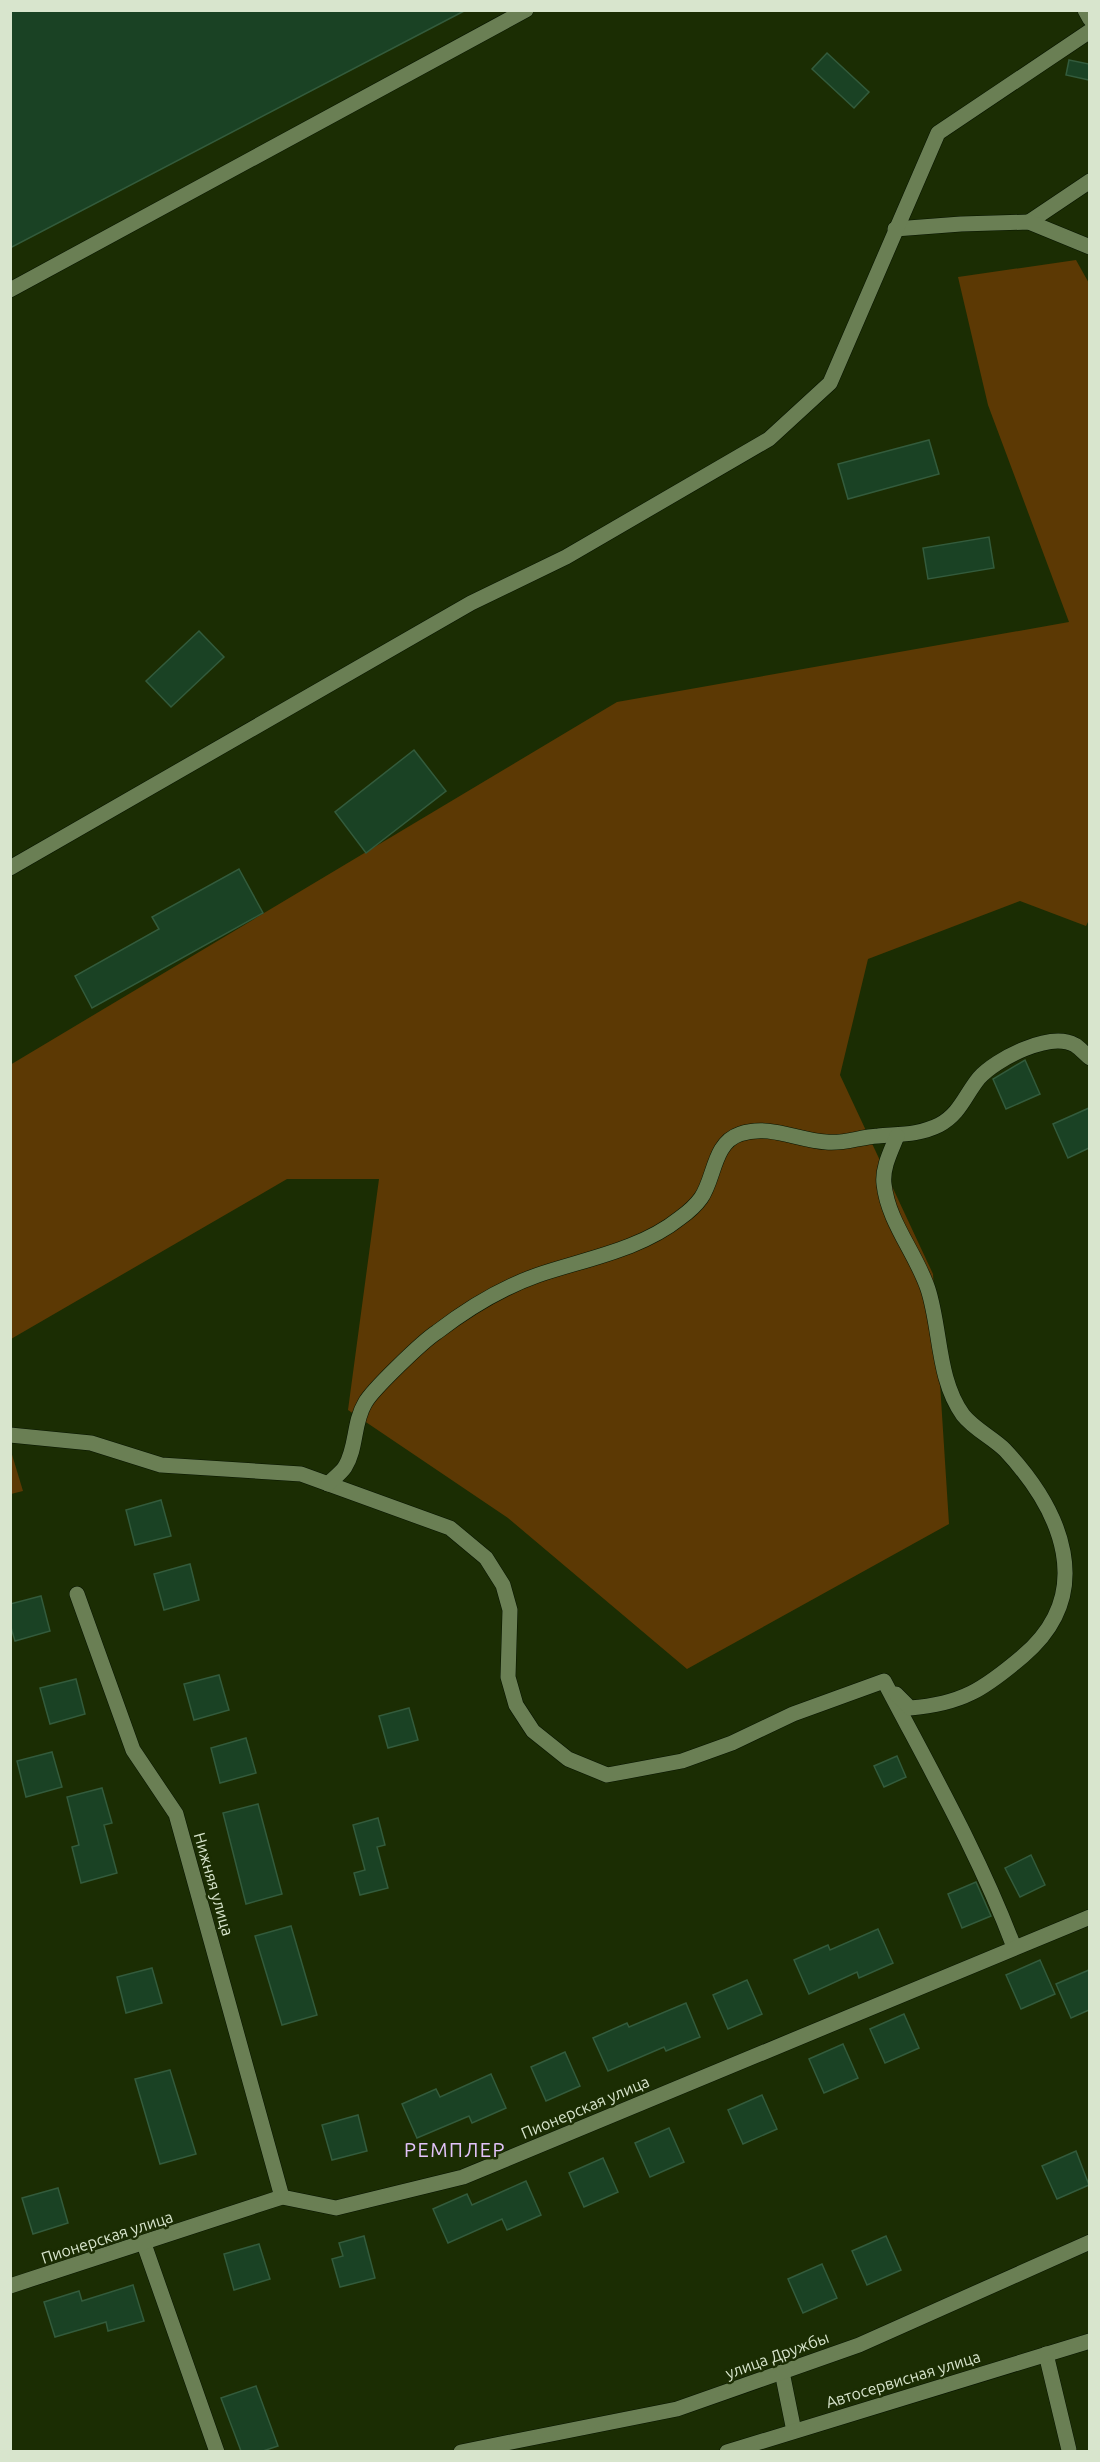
<svg xmlns="http://www.w3.org/2000/svg" width="1100" height="2462" font-family="Ubuntu,sans-serif">
	<rect width="100%" height="100%" fill="#1b2d03"/>
	<g fill="#5c3904">
		<path d="M1076 260 1090 285 1089 920 1086 926 1020 901 868 959 840 1075 933 1274 949 1524 687 1669 508 1518 348 1410 379 1179H287L11 1339 10 1065 617 702 1069 622 988 405 958 277Z"/>
		<path d="M10 1448 23 1491 11 1494H10Z"/>
	</g>
	<g fill="#1a4224" stroke="#335b3c" stroke-width="1.5">
		<path d="M10 10H466L10 248Z"/>
		<path d="M827 53 869 92 854 108 812 69Z"/>
		<path d="M1069 60 1089 64V80L1066 75Z"/>
		<path d="M929 440 939 474 848 499 838 464Z"/>
		<path d="M989 537 994 568 928 579 923 548Z"/>
		<path d="M199 631 224 657 171 707 146 681Z"/>
		<path d="M414 750 446 791 366 853 335 812Z"/>
		<path d="M239 869 263 913 92 1008 75 976 159 929 152 917Z"/>
		<path d="M1025 1060 1040 1094 1006 1109 993 1079Z"/>
		<path d="M1089 1108V1148L1068 1158 1053 1124Z"/>
		<path d="M161 1500 171 1536 135 1545 126 1510Z"/>
		<path d="M190 1564 199 1600 164 1610 154 1574Z"/>
		<path d="M41 1596 50 1631 15 1641 10 1624V1604Z"/>
		<path d="M219 1675 229 1710 194 1720 184 1684Z"/>
		<path d="M76 1679 85 1714 50 1724 40 1688Z"/>
		<path d="M409 1708 418 1740 388 1748 379 1716Z"/>
		<path d="M246 1738 256 1773 220 1783 211 1748Z"/>
		<path d="M52 1752 62 1787 26 1797 17 1761Z"/>
		<path d="M897 1756 906 1777 884 1787 874 1766Z"/>
		<path d="M102 1788 112 1823 104 1825 117 1873 81 1883 72 1847 79 1845 67 1797Z"/>
		<path d="M258 1804 282 1894 246 1904 223 1813Z"/>
		<path d="M378 1818 385 1845 377 1847 388 1888 360 1895 354 1873 365 1870 353 1825Z"/>
		<path d="M1031 1855 1045 1885 1020 1897 1005 1868Z"/>
		<path d="M976 1882 991 1916 962 1928 948 1894Z"/>
		<path d="M291 1926 317 2015 282 2025 255 1936Z"/>
		<path d="M878 1929 893 1963 859 1978 857 1972 809 1994 794 1960 828 1945 830 1950Z"/>
		<path d="M1040 1960 1055 1994 1021 2009 1006 1975Z"/>
		<path d="M152 1968 162 2003 126 2013 117 1977Z"/>
		<path d="M1089 1970V2010L1071 2018 1056 1984Z"/>
		<path d="M747 1980 762 2014 728 2029 713 1995Z"/>
		<path d="M686 2003 700 2037 666 2051 664 2047 608 2071 593 2038 627 2023 629 2027Z"/>
		<path d="M904 2014 919 2048 885 2063 870 2029Z"/>
		<path d="M843 2044 858 2078 824 2093 809 2059Z"/>
		<path d="M565 2052 580 2086 546 2101 531 2067Z"/>
		<path d="M170 2070 196 2154 160 2164 135 2079Z"/>
		<path d="M491 2074 506 2108 472 2123 469 2116 417 2138 402 2104 436 2089 440 2097Z"/>
		<path d="M762 2095 777 2129 743 2144 728 2110Z"/>
		<path d="M358 2115 367 2151 332 2160 322 2125Z"/>
		<path d="M669 2128 684 2162 650 2177 635 2143Z"/>
		<path d="M1076 2151 1089 2185 1057 2199 1042 2166Z"/>
		<path d="M603 2158 618 2192 584 2207 569 2173Z"/>
		<path d="M526 2181 541 2215 507 2230 502 2219 448 2243 433 2209 467 2194 472 2205Z"/>
		<path d="M58 2188 68 2223 33 2234 22 2198Z"/>
		<path d="M364 2236 375 2278 340 2287 332 2259 343 2256 339 2243Z"/>
		<path d="M886 2236 901 2270 867 2285 852 2251Z"/>
		<path d="M259 2244 270 2279 234 2290 224 2254Z"/>
		<path d="M822 2264 837 2298 803 2313 788 2279Z"/>
		<path d="M133 2285 144 2321 108 2331 106 2322 55 2337 44 2302 79 2291 82 2301Z"/>
		<path d="M256 2386 278 2446 263 2451H241L221 2398Z"/>
	</g>
	<g fill="none" stroke-linecap="round" stroke-linejoin="round">
		<g stroke="#071400" stroke-width="16">
			<g id="minor">
				<path d="M1085 10 1090 19"/>
				<path d="M1029 222 1090 181"/>
				<path d="M895 229 961 224 1029 222 1090 247"/>
				<path d="M10 290 526 10"/>
				<path d="M10 868 471 603 566 557 769 439 830 383 938 133 1090 31"/>
				<path d="M10 1435 91 1443 161 1465 301 1474 450 1528 486 1558 503 1585 510 1610 508 1677 516 1705 533 1731 568 1759 607 1775 682 1761 732 1743 793 1714 884 1681C930 1769 979 1854 1014 1947"/>
				<path d="M328 1484C333 1479 341 1473 345 1467 357 1448 353 1423 365 1403 372 1390 423 1341 437 1332 467 1309 501 1288 538 1275 585 1259 640 1250 680 1218 687 1213 696 1205 701 1198 715 1178 713 1143 740 1134 769 1124 797 1140 826 1142 845 1144 859 1137 878 1136 899 1134 919 1135 939 1125 960 1114 965 1095 979 1078 996 1059 1050 1031 1075 1045 1080 1048 1085 1054 1090 1058"/>
				<path d="M77 1594 133 1750 176 1814 282 2197"/>
				<path d="M896 1694 910 1708C962 1704 984 1689 1023 1656 1097 1593 1062 1511 1005 1450 993 1438 974 1429 963 1415 937 1379 941 1329 928 1289 916 1253 888 1222 884 1184 882 1168 891 1151 897 1136"/>
				<path d="M144 2244 217 2452"/>
				<path d="M10 2286 282 2197 336 2208 463 2177 1090 1917"/>
				<path d="M1046 2354 1069 2450"/>
				<path d="M782 2372 794 2431"/>
				<path d="M461 2452 677 2409 859 2345 1090 2242"/>
				<path d="M727 2452 1090 2341"/>
			</g>
		</g>
		<use href="#minor" stroke="#6a7f54" stroke-width="15"/>
	</g>
	<g text-anchor="middle" dominant-baseline="central" stroke-width="5" stroke-linejoin="round" paint-order="stroke">
		<g font-size="16" fill="#d8e5cd" stroke="#1b2d03">
			<text transform="translate(214 1884) rotate(74)">Нижняя улица</text>
			<text transform="translate(585 2107) rotate(-23)">Пионерская улица</text>
			<text transform="translate(107 2237) rotate(-18)">Пионерская улица</text>
			<text transform="translate(777 2355) rotate(-20)">улица Дружбы</text>
			<text transform="translate(903 2379) rotate(-17)">Автосервисная улица</text>
		</g>
		<g font-size="20" letter-spacing="1.5" fill="#e2c3f9" stroke="#1b2d03">
			<text x="455" y="2149">РЕМПЛЕР</text>
		</g>
	</g>
	<rect width="1100" height="2462" fill="none" stroke="#d8e5cd" stroke-width="24"/>
</svg>
